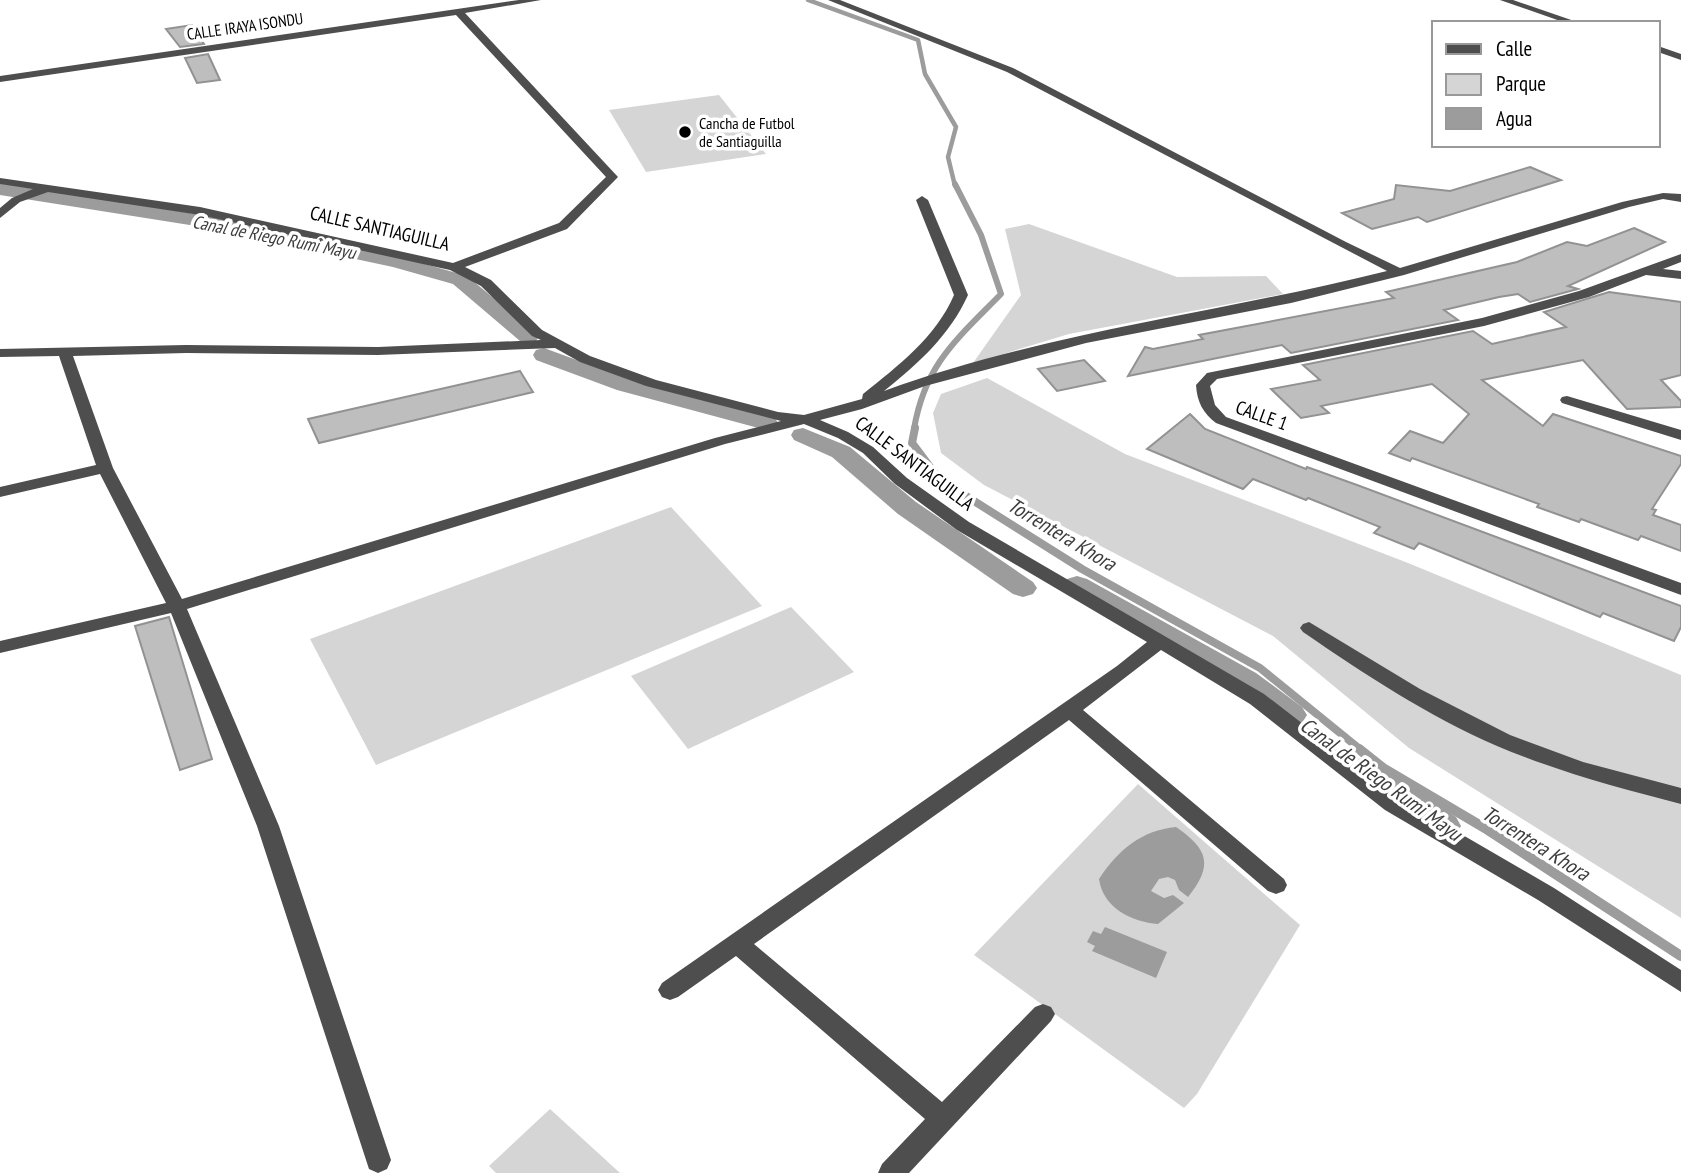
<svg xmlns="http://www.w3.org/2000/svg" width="1681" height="1173" font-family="'PT Sans Narrow',sans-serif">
	<rect width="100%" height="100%" fill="#fff"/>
	<g fill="#d5d5d5">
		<path d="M719 95 766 154 646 172 609 110Z"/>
		<path d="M1029 224 1177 277 1266 276 1283 294 1069 334 973 363 1021 295 1005 229Z"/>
		<path d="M987 378 1125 454 1408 563 1681 675V918L1409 748 1273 636 984 485 941 453 933 413 941 394Z"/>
		<path d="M671 507 762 606 376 765 310 639Z"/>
		<path d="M791 607 854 672 688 749 631 676Z"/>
		<path d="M1138 784 1300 925 1197 1094 1184 1108 974 955Z"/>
		<path d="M550 1109 620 1173H496L489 1166Z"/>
	</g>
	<g fill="#9c9c9c">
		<path d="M1176 827C1208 849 1214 865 1188 897L1179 890 1175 880 1168 877 1159 879 1151 891 1164 898 1173 895 1184 903 1158 924C1132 922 1103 908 1099 879 1118 850 1142 830 1176 827Z"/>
		<path d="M1105 927 1167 952 1156 978 1092 951 1095 946 1087 942 1093 931 1101 934Z"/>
	</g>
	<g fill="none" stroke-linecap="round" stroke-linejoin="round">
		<path stroke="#9c9c9c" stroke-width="4.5" d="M808 0 918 40 925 74 956 127 948 157 955 186"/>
		<path stroke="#9c9c9c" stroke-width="6" d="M914 429C925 364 957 339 1001 294L981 235 955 184"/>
		<path stroke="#9c9c9c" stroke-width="8" d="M915 428 912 443 939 479 1082 569 1260 668 1361 750"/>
		<path stroke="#9c9c9c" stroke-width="10" d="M1359 749 1383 768 1488 830 1681 956"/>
		<g fill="#9c9c9c" fill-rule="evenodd">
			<path d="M0 183 215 217 404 258 467 276 539 336 536 341H520L453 284 393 267 215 229 0 195Z"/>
			<path d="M544 348 634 381 775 418 778 423 775 428 766 430 617 390 536 360 533 355 536 350Z"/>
			<path d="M803 428 850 447 916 502 1033 582 1037 588 1033 594 1023 597 1013 594 898 514 832 457 794 440 791 435 794 430Z"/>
			<path d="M1077 576 1087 579 1256 673 1302 707 1307 715 1302 723C1276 731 1255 701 1235 688 1182 652 1122 623 1067 591L1063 585 1067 579Z"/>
			<path d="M1362 758 1373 761 1456 817 1461 826 1456 835 1444 839 1432 835 1351 779 1346 770 1351 761Z"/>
		</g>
	</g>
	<g fill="#bebebe" stroke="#929292" stroke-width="2">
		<path d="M192 25 204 44 180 47 166 29Z"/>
		<path d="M208 54 220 80 197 83 185 58Z"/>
		<path d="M1530 167 1561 180 1427 222 1418 217 1372 229 1342 213 1394 199 1396 185 1450 191Z"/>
		<path d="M1634 228 1665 242 1568 286 1578 289 1530 302 1518 294 1499 297 1444 310 1458 320 1291 353 1282 345 1128 376 1145 347 1153 349 1203 339 1199 335 1394 298 1386 292 1517 262 1567 242 1587 246Z"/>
		<path d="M1609 292 1681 302V375L1661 380 1681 401V407L1627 409 1583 360 1482 380 1543 426 1553 414 1681 456V464L1652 509 1656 510 1653 515 1681 525V551L1641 536 1638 540 1581 519 1579 522 1537 507 1539 504 1412 458 1410 461 1389 453 1410 431 1443 443 1469 414 1432 384 1321 406 1329 413 1301 418 1271 389 1320 380 1303 365 1473 331 1492 344 1566 327 1544 312Z"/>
		<path d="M1084 360 1105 381 1057 391 1038 369Z"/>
		<path d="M520 371 533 392 319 443 308 419Z"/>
		<path d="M1190 414 1205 429 1306 469 1307 467 1357 485 1681 606V627L1674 641 1603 613 1600 617 1419 543 1414 549 1374 533 1380 527 1308 498 1306 500 1253 479 1243 489 1147 449Z"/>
		<path d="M169 617 212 759 180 770 135 626Z"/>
	</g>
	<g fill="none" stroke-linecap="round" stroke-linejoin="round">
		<g fill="#4e4e4e" fill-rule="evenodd">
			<path d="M519 0H541L465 13 618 177 567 229 465 267 491 280 542 330 590 356 656 380 778 412 804 415 862 399 863 394C898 366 936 337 954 295L916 200 922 196 928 200 968 295C950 335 918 364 884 391 1046 332 1220 313 1387 271L1007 72 828 0H840L1013 68 1346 242 1400 268 1622 202 1663 193 1681 194V202L1663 199 1629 207 1404 275 1291 303 1086 343 925 386 862 409 820 420 848 432 873 447 907 478 969 522 1264 694 1399 798 1554 888 1681 970V992L1538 900 1385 810 1250 704 1161 650 1083 710 1284 879 1287 885 1284 891 1276 894 1268 891 1069 720 754 944 942 1102 1035 1007 1043 1004 1051 1007 1055 1014 1051 1021 909 1173H878L882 1164 925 1119 736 956 678 997 670 1000 662 997 658 990 662 983 1117 666 1147 642 957 530 895 484 863 453 838 438 804 424 725 444 187 609 279 826 391 1160 387 1169 378 1173 369 1169 257 826 171 613 0 653V641L166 603 100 474 0 497V487L96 465 59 356 0 357V349L186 345 378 347 541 340 532 336 481 286 450 270 200 215 48 192 20 202 0 218V208L12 198 33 189 0 184V178L200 207 453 263 559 223 606 177 456 15 0 82V76ZM555 348 580 362 646 386 781 421 715 438 182 599 113 468 73 356 186 353 378 355Z"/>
			<path d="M1500 0H1513L1580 23H1566Z"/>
			<path d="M1658 46 1681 54V60L1658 52Z"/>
			<path d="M1681 254V262L1663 269 1681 271V279L1646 275 1589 297 1484 326 1217 379 1210 386 1215 405 1226 417 1681 583V595L1216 423C1203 413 1197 402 1196 385L1207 373 1482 318 1579 291Z"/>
			<path d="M1567 396 1681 430V440L1562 403 1560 400 1562 397Z"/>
			<path d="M1309 622 1420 689 1510 735 1583 762 1681 788V804C1619 788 1556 771 1497 746 1428 716 1364 674 1303 632L1300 628 1303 624Z"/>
		</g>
	</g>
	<circle fill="#000" stroke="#fff" stroke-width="2.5" cx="685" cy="132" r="7"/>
	<g text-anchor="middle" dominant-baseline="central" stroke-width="7" stroke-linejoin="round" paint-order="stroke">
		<g font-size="16" fill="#000" stroke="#fff">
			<text transform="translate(245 26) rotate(-8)">CALLE IRAYA ISONDU</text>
		</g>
		<g font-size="16" fill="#000" stroke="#fff" text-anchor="start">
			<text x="699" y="123">Cancha de Futbol<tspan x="699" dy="18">de Santiaguilla</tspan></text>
		</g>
		<g font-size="18" font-style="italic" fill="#3d3d3d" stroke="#fff">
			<text transform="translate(274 237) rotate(11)">Canal de Riego Rumi Mayu</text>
		</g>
		<g font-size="19" fill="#000" stroke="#fff">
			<text transform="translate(380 228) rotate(13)">CALLE SANTIAGUILLA</text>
			<text transform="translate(1262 415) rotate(20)">CALLE 1</text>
			<text transform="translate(915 463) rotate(37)">CALLE SANTIAGUILLA</text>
		</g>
		<g font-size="21" font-style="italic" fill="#3d3d3d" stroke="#fff">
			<text transform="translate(1062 534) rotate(31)">Torrentera Khora</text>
			<text transform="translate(1381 779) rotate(36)">Canal de Riego Rumi Mayu</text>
			<text transform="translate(1536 843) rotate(32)">Torrentera Khora</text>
		</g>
	</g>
	<rect x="1432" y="21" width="228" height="126" fill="#ffffff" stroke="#999999" stroke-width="2"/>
	<rect x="1446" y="44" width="35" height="10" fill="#4e4e4e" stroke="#999999" stroke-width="2"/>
	<text x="1496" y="56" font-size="21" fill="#000000">Calle</text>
	<rect x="1446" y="74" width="35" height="21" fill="#d5d5d5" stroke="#999999" stroke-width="2"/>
	<text x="1496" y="91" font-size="21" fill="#000000">Parque</text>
	<rect x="1446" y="108" width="35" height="21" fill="#9c9c9c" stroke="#999999" stroke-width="2"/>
	<text x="1496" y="126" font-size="21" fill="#000000">Agua</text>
</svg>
